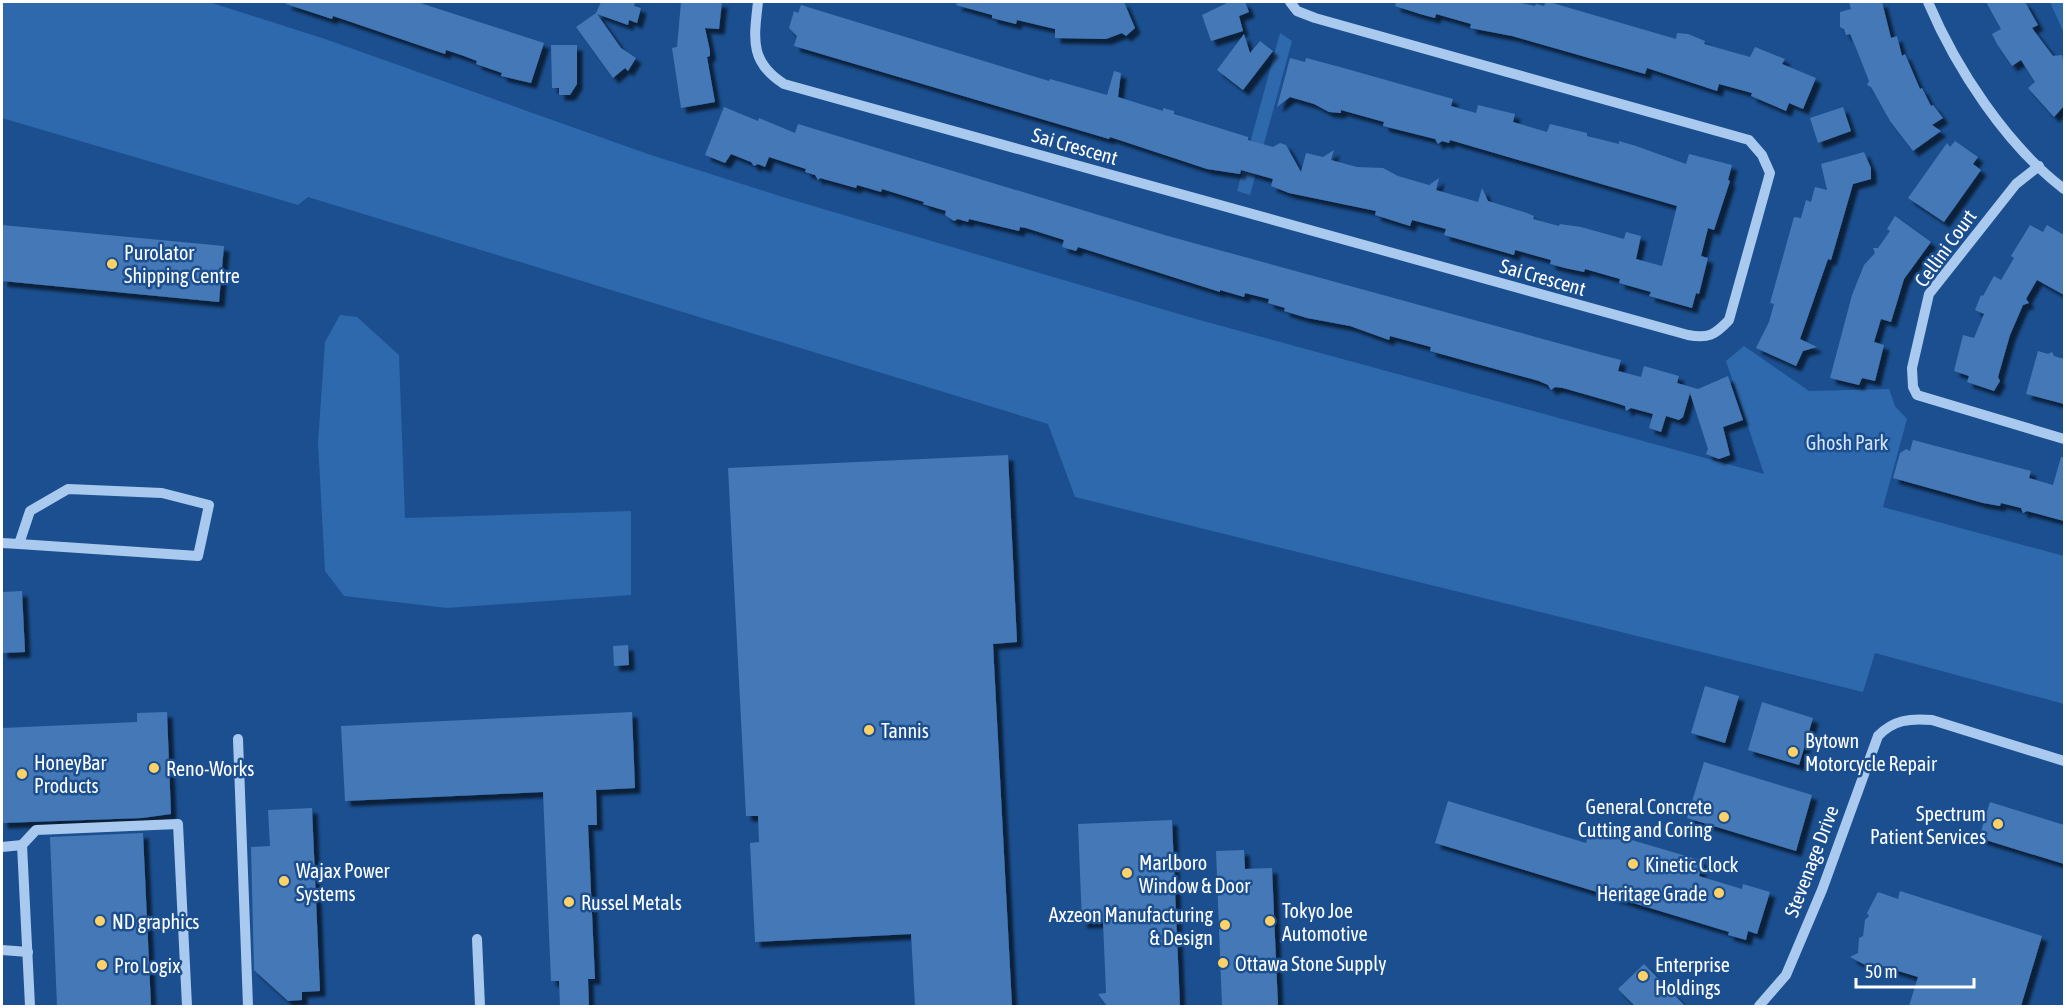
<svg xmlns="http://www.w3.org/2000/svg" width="2066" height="1008" font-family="'Asap Condensed',sans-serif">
	<defs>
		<filter id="shadow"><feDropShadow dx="5.5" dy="5.5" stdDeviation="1.5" flood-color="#0009"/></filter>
	</defs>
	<rect width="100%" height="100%" fill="#1b4f8f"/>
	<g fill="#2e69ad">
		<path d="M2 2H209L325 39 648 154 786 198 1196 319 1764 474 1726 361 1744 346 1809 391 1889 389 1895 406 1907 419 1883 507 2064 556V704L1875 653 1863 692 1075 497 1048 424 308 197 298 205 2 118Z"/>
		<path d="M2050 2H2064V33L2063 31Z"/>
		<path d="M1280 33 1292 41 1250 195 1237 191Z"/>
		<path d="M340 315 357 317 399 355 405 518 631 511V595L447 608 344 596 325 571 318 442 325 342Z"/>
	</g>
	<g fill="#4478b7" filter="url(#shadow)">
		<path d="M286 2H417L544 43 531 83 501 76 502 73 476 64 477 61 464 56 446 50 445 54 345 20 333 16 332 19 286 4Z"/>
		<path d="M601 2H635L634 6 641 8 637 23 629 20 628 25 597 14 621 48 636 58 628 71 625 68 613 78 576 27 596 13Z"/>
		<path d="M681 2H722L719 29 705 28 710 51V56L707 57 715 102 681 108 672 48 677 47Z"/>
		<path d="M957 2H1124L1135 28 1126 36 1122 33 1106 39 1055 38V29L1017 20 1016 24 992 18V15L956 5Z"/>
		<path d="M1229 2H1245L1249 12 1239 16 1243 31 1211 41 1202 15Z"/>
		<path d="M1396 2H1517L1535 6 1536 4 1544 6 1546 2H1549L1676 39 1677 33 1688 34 1705 41 1704 44 1750 57 1755 47 1785 59 1782 64 1816 78 1803 109 1789 103 1786 111 1751 96 1752 93 1719 84 1717 91 1647 68 1645 74 1512 36 1470 28 1471 24 1436 14 1435 18 1420 14 1395 6Z"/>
		<path d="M1849 2H1882L1891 38 1897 36 1902 56 1905 54 1920 89 1922 88 1931 106 1933 105 1943 118 1932 125 1941 131 1913 151 1890 121 1871 87 1867 85 1869 81 1856 48 1850 34 1846 35 1844 29 1840 27V12L1851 9Z"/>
		<path d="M1986 2H2025L2038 25 2032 28 2053 56 2062 55 2064 64V106L2054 117 2028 88 2035 82 2021 60 2012 66 1997 44 1992 34 2001 29Z"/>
		<path d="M801 5 1049 81 1050 79 1107 95 1114 71 1121 73 1118 97 1163 111V108L1174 111V114L1248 137V140L1273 147 1280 143 1286 145 1301 172 1306 153 1323 157 1334 150 1331 160 1357 167 1383 168 1398 176 1429 185 1439 178 1436 190 1478 202 1482 188 1488 201 1527 213 1534 216 1533 219 1559 226 1560 224 1581 227 1624 239 1626 232 1641 236 1636 259 1662 266 1677 206 1450 140 1449 143 1442 141 1438 144 1435 139 1383 126 1384 122 1341 110V113L1329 112 1314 104 1290 97 1277 107 1290 58 1305 62 1306 58 1340 67 1453 99 1451 106 1476 113 1478 105 1515 114 1513 122 1547 132 1550 124 1587 133V136L1619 144V141L1636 146 1686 164 1689 154 1732 165 1728 180 1730 181 1714 230 1708 228 1701 256 1708 258 1699 294 1696 293 1692 308 1649 296 1651 292 1619 283 1620 279 1585 269 1584 272 1565 268 1550 264 1551 260 1515 250 1514 255 1444 235 1446 229 1412 220 1410 226 1375 215 1376 211 1289 193 1271 186 1273 179 1241 170 1240 174 1207 169 1110 137 1109 139 794 46 797 36 789 28 794 11 798 13Z"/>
		<path d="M1244 34 1250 53 1260 41 1273 51 1243 90 1217 70Z"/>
		<path d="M551 45H577V84L570 95H559V88H552Z"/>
		<path d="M724 107 758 121 759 118 795 133 798 124 1168 236 1605 356 1621 360 1618 371 1641 377 1644 366 1679 376 1677 383 1698 389 1728 376 1743 420 1723 427 1730 455 1719 459 1706 454 1708 449 1690 393 1683 417 1679 420 1666 416 1661 432 1649 428 1653 414 1631 408 1626 411 1625 406 1619 404 1563 388 1555 387 1551 390 1548 385 1539 381 1430 351 1431 347 1390 336 1389 340 1350 326 1307 318 1284 311 1285 308 1268 303 1269 299 1245 293 1244 297 1220 290V292L1078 247 1076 251 1062 247 1064 240 1026 228 1020 227 1019 231 969 219 968 222 958 219 954 221 945 215 946 211 923 204 924 202 882 189 881 192 857 185 856 188 820 178 818 180 815 175 805 172 806 169 769 157 765 167 758 164 754 166 751 162 731 154 725 163 705 155Z"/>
		<path d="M1843 107 1851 131 1818 143 1810 118Z"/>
		<path d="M1955 141 1978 157 1973 164 1981 170 1944 222 1908 198 1947 143 1950 147Z"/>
		<path d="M1864 152 1871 168V179L1853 184 1831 260 1828 259 1800 339 1817 347 1803 351 1796 366 1756 348 1769 322 1774 304 1770 303 1794 217 1801 218 1806 200 1811 202 1815 187 1827 190 1821 164Z"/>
		<path d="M1895 216 1931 242 1904 279 1891 322 1881 319 1874 342 1884 345 1875 381 1862 378 1859 385 1830 378 1852 295 1864 265 1875 253 1873 248H1878L1890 231 1887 229Z"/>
		<path d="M2 225 224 246 219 302 2 281Z"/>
		<path d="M2030 225 2043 232 2047 225 2064 235V295L2037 280 2026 299 2029 303 2023 305 2010 335 1998 377 2000 381 1994 391 1967 382 1969 376 1954 371 1963 335 1974 338 1984 314 1975 310 1981 295 1983 296 1994 276 2001 280 2014 258 2011 256Z"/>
		<path d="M2038 351 2048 354 2052 352 2054 356 2064 359V404L2026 394Z"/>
		<path d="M1913 440 2031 471 2029 478 2053 485 2061 457H2064V521L2027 511 2023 513 2021 508 2001 503 2000 506 1983 503 1893 478 1900 453 1906 449 1910 451Z"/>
		<path d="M1008 455 1017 642 993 644 1012 1006H915L911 934 755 942 750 843 759 842 758 816H746L728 468Z"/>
		<path d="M22 591 25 652 2 653V592Z"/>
		<path d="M628 645 629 665 614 666 613 646Z"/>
		<path d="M1705 686 1739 696 1725 743 1691 733Z"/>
		<path d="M1762 702 1813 718 1799 765 1748 750Z"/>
		<path d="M167 712 171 814 142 818 2 823V728L137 722V713Z"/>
		<path d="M632 712 635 788 596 790 597 825H588L595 979H588L589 1006H560L559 981H551L543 792 345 801 341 726Z"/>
		<path d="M1704 762 1812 795 1796 851 1687 818Z"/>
		<path d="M1448 801 1586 843 1591 828 1703 861 1699 876 1742 889 1743 884 1770 892 1757 934 1748 931 1746 940 1728 935 1729 932 1435 843Z"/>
		<path d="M1990 802 2064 825V864L1979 838Z"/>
		<path d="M312 808 320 991 302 992V1000L288 1001 254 970 251 847 270 846 268 810Z"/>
		<path d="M1172 820 1180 1006H1107L1098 994 1106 993 1103 922 1082 923 1078 824Z"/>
		<path d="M143 833 151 1006H57L50 837Z"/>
		<path d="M1244 850 1245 869 1272 868 1278 1006H1222L1216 851Z"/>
		<path d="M1900 891 2042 936 2021 1006H1909L1918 977 1875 964 1869 967 1850 957 1858 953 1859 938 1863 936 1865 920 1869 916 1867 913 1878 892 1898 899Z"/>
		<path d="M1644 964 1685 1006H1635L1618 989Z"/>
	</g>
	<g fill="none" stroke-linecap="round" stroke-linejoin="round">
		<g stroke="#a9c9ee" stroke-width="10">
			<path d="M758 2C754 38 749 62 784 84L1688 335C1708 339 1715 335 1729 320L1770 173 1762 155 1749 140 1315 18 1297 11 1290 2"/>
			<path d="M1928 2C1956 68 2006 145 2064 189"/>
			<path d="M2039 166 2016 184 1929 294 1912 368 1913 387 1917 395 2064 439"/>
			<path d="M2 543 19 544 198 556 209 505 162 493 68 489 30 511 19 544"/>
			<path d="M238 739 248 1006"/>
			<path d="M22 845 30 1006"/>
			<path d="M2 847 22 845 36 830 178 824 187 1006"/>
			<path d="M477 939 480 1006"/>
			<path d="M2 950 28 952"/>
			<path d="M1759 1006 1786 975 1822 890 1878 736C1893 720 1910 718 1932 720L2064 761"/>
		</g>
	</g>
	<g fill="#ffd166" stroke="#1b4f8f" stroke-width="2">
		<circle cx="112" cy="264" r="6"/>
		<circle cx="869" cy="730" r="6"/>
		<circle cx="1793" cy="752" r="6"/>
		<circle cx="154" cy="768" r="6"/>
		<circle cx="22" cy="774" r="6"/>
		<circle cx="1724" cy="817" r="6"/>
		<circle cx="1998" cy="824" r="6"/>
		<circle cx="1633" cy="864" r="6"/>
		<circle cx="1127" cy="873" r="6"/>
		<circle cx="284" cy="881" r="6"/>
		<circle cx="1719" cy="893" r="6"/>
		<circle cx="569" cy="902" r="6"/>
		<circle cx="100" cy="921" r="6"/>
		<circle cx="1270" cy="921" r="6"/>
		<circle cx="1225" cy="925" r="6"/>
		<circle cx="1223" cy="963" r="6"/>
		<circle cx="102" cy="965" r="6"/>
		<circle cx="1643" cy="976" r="6"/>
	</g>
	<g text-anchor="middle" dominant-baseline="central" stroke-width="5" stroke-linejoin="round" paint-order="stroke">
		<g font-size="20" fill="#fff" stroke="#1b4f8f">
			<text transform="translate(1075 146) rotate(16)">Sai Crescent</text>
			<text transform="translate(1945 248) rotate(-54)">Cellini Court</text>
			<text transform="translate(1543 277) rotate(16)">Sai Crescent</text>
			<text transform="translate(1811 861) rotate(-69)">Stevenage Drive</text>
		</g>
		<g font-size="20" fill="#fff" stroke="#1b4f8f" text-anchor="start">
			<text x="124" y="252">Purolator<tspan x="124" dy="23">Shipping Centre</tspan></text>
			<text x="881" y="730">Tannis</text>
			<text x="1805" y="740">Bytown<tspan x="1805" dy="23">Motorcycle Repair</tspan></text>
			<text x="34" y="762">HoneyBar<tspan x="34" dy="23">Products</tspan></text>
			<text x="166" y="768">Reno-Works</text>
			<text x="1712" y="806" text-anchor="end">General Concrete<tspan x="1712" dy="23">Cutting and Coring</tspan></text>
			<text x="1986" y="813" text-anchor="end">Spectrum<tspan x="1986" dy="23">Patient Services</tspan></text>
			<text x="1139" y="862">Marlboro<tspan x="1139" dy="23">Window &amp; Door</tspan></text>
			<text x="1645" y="864">Kinetic Clock</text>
			<text x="296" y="870">Wajax Power<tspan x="296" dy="23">Systems</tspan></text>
			<text x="1707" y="893" text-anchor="end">Heritage Grade</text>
			<text x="581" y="902">Russel Metals</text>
			<text x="1282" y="910">Tokyo Joe<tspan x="1282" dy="23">Automotive</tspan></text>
			<text x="1213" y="914" text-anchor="end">Axzeon Manufacturing<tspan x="1213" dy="23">&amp; Design</tspan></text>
			<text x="112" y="921">ND graphics</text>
			<text x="1235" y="963">Ottawa Stone Supply</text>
			<text x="1655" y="964">Enterprise<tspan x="1655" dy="23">Holdings</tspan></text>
			<text x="114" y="965">Pro Logix</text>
		</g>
		<g font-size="20" fill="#cfe3fa" stroke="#1b4f8f">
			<text x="1847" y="442">Ghosh Park</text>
		</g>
	</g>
	<rect width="2066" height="1008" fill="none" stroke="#ffffff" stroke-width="6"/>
	<path d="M1856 978v9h118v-9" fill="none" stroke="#ffffff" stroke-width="3"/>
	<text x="1865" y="978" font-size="18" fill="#ffffff" stroke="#1b4f8f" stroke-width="4.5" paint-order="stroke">50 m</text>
</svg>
